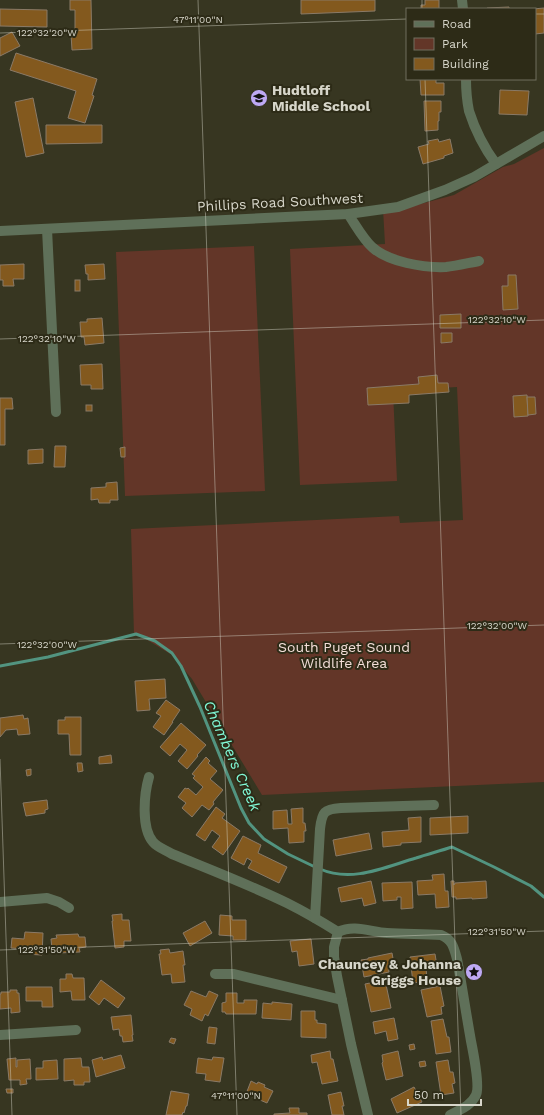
<svg xmlns="http://www.w3.org/2000/svg" width="544" height="1115" font-family="'Work Sans',sans-serif">
	<rect width="100%" height="100%" fill="#373621"/>
	<g fill="#633628">
		<path d="M544 148V782L262 795 192 679 172 655 144 638 134 635 131 529 399 516 400 523 463 520 457 387 393 391 397 481 300 485 290 249 385 244 383 209 409 207 454 195 503 167 514 164Z"/>
		<path d="M254 246 265 491 125 496 116 252Z"/>
	</g>
	<g fill="none" stroke-linecap="round" stroke-linejoin="round">
		<g stroke="#529480" stroke-width="3">
			<path d="M0 666 48 657 136 634 155 641 172 653 181 666 200 707 241 808 249 823 264 839 288 854 315 867"/>
			<path d="M320 869C352 883 385 867 416 858 428 854 440 851 452 847L494 867 531 886 544 897"/>
		</g>
	</g>
	<g fill="#83591e" stroke="#8a7a67">
		<path d="M70 0H91L92 49 72 50 71 34H75V10H70Z"/>
		<path d="M301 0H375V11L301 14Z"/>
		<path d="M425 0H439V9H421V5H425Z"/>
		<path d="M509 7V9H487V8Z"/>
		<path d="M544 8V33L535 34V9H533Z"/>
		<path d="M0 9 47 10V27L0 26Z"/>
		<path d="M12 32 20 46 0 56V38Z"/>
		<path d="M16 53 97 79 92 95 94 96 85 123 68 118 76 91 10 70Z"/>
		<path d="M420 79H436V83H444V95H421Z"/>
		<path d="M500 90 529 91 527 115 499 114Z"/>
		<path d="M33 98 44 153 26 157 15 102Z"/>
		<path d="M424 101H441V112H439V121H438V130L425 131Z"/>
		<path d="M46 125H102V143L46 144Z"/>
		<path d="M438 139 439 142 450 139 453 153 444 156V158L423 164 418 147 429 144 428 141Z"/>
		<path d="M24 264V279H13L14 286H3V280H0V265Z"/>
		<path d="M104 264 105 279 88 280V274H86L85 265Z"/>
		<path d="M508 275H516L518 309 503 310 502 286H508Z"/>
		<rect x="75" y="280" width="5" height="11"/>
		<path d="M461 314V328H440V315Z"/>
		<path d="M102 318 104 343 85 345 84 337H81L80 322H87V319Z"/>
		<path d="M441 333H452V342L441 343Z"/>
		<path d="M102 364 103 389H91V385H81L80 365Z"/>
		<path d="M437 375 438 383H448L449 392 409 395V403L368 405 367 388 419 384 418 377Z"/>
		<path d="M527 395 528 416 514 417 513 396Z"/>
		<path d="M527 397H535L536 414 528 415Z"/>
		<path d="M0 398H12L13 409H5V445H0Z"/>
		<rect x="86" y="405" width="6" height="6"/>
		<path d="M55 446H66L65 467H54Z"/>
		<path d="M125 447V457H121L120 448Z"/>
		<path d="M43 449V463L28 464V450Z"/>
		<path d="M117 482 118 500H110V503H99L98 499 91 500V488L106 487V483Z"/>
		<path d="M165 679 166 698 149 699 150 710 137 711 135 681Z"/>
		<path d="M166 700 180 710 172 722H173L164 735 153 727 161 716 156 713Z"/>
		<path d="M23 715 24 719 28 718 30 734 18 735 17 729 6 730 0 737V718Z"/>
		<path d="M65 717H81V755H70L69 734H58V720H65Z"/>
		<path d="M181 723 206 745 197 755 198 756 187 769 178 761 187 750 180 744 170 756 160 747Z"/>
		<path d="M111 755 112 763 99 764V757Z"/>
		<path d="M206 757 210 761 208 763 217 771 210 779 223 790 213 802 214 804 209 810 202 805 192 817 182 808 186 803 178 797 185 788 187 789 188 788 196 795 203 787 193 778 195 776 192 774Z"/>
		<path d="M77 763H82L83 771 78 772Z"/>
		<path d="M31 769V775L27 776 26 770Z"/>
		<path d="M47 800 48 809 45 810V813L26 816 23 803Z"/>
		<path d="M216 807 225 814 222 818 240 831 223 855 212 847 220 836 212 830 205 841 196 835Z"/>
		<path d="M303 808V823H305L306 831H304V842L289 843 288 828 273 829V811L287 810 288 824H292L291 809Z"/>
		<path d="M468 816V833L430 835V818Z"/>
		<path d="M421 817V842L401 843V845L383 847 382 832 409 830 408 818Z"/>
		<path d="M369 833 372 849 336 856 333 840Z"/>
		<path d="M243 836 261 845 258 853 287 867 279 883 248 868 252 861 247 858 244 865 231 858Z"/>
		<path d="M444 874 445 891H448L449 907 436 908 435 894 418 895 417 881 433 880 432 875Z"/>
		<path d="M371 881 376 903 364 906 362 898 341 902 338 888Z"/>
		<path d="M451 881H454V885L455 883 486 881 487 898 472 899V898L456 899V897H452Z"/>
		<path d="M412 882 413 908 401 909V897H397V900L383 901 382 883Z"/>
		<path d="M122 914V920H129L131 941H124V947L115 948 112 921H113L112 915Z"/>
		<path d="M220 915 232 916V920H246V940H233V936L219 935Z"/>
		<path d="M205 921 212 933 190 946 183 933Z"/>
		<path d="M25 932 43 933 42 955 24 954V949L11 948 12 938 24 939Z"/>
		<path d="M78 934 79 937H85L86 947 79 948 80 952 58 953V949H52L51 939 57 938 56 935Z"/>
		<path d="M311 939 314 964 299 966 297 951 292 952 290 941Z"/>
		<path d="M169 949 170 953 183 951 185 965H183L185 982 172 983 171 974 162 975 159 954H161L160 950Z"/>
		<path d="M392 953 394 964 388 965 389 972 364 977 361 960 368 959V958Z"/>
		<path d="M435 954 437 966 426 967 427 981 413 983 410 957Z"/>
		<path d="M66 974H72L73 978H84L85 1000H72L71 991 60 992V979H66Z"/>
		<path d="M101 980 125 998 118 1008 104 998 99 1005 89 997Z"/>
		<path d="M385 980 391 1008 371 1012 365 984Z"/>
		<path d="M440 986 444 1006 441 1007 442 1014 427 1017 421 990Z"/>
		<path d="M26 987H52L53 1007H42V1001H26Z"/>
		<path d="M10 990H17V993H19L20 1012 11 1013V1008L0 1009V994H1V992H10Z"/>
		<path d="M191 991 206 997 209 991 218 995 208 1016 205 1014 202 1021 190 1015 192 1009 184 1005Z"/>
		<path d="M226 993H237V1003H244V1000H257L256 1014H226L225 1012H222V1003L226 1002Z"/>
		<path d="M272 1002 292 1004 291 1020 262 1018 263 1003 272 1004Z"/>
		<path d="M301 1011H315V1020H317V1023L326 1024V1038L301 1037Z"/>
		<path d="M131 1015 133 1035H132L133 1041 123 1042 122 1036H120L119 1029 113 1030 111 1017Z"/>
		<path d="M394 1018 398 1039 388 1041 386 1031 375 1034 373 1022Z"/>
		<path d="M443 1019 447 1037H449L451 1052 436 1054 431 1021Z"/>
		<path d="M209 1027 217 1028 215 1044 207 1043Z"/>
		<path d="M171 1038 176 1039 174 1044 169 1042Z"/>
		<path d="M414 1044 415 1049 410 1050 409 1045Z"/>
		<path d="M330 1051 331 1059H333L338 1081 322 1084 317 1062 312 1063 311 1055Z"/>
		<path d="M398 1051 403 1076 386 1080 382 1063 383 1062 382 1055Z"/>
		<path d="M121 1055 125 1068 96 1077 92 1060 102 1057 103 1060Z"/>
		<path d="M213 1057 224 1058 220 1082 205 1080 206 1074 196 1073 198 1058 212 1060Z"/>
		<path d="M16 1058V1067H17V1060L30 1059 31 1079H26L27 1084 20 1085V1080H9L7 1059Z"/>
		<path d="M81 1058 82 1067H89L90 1082H84V1085H74V1080L64 1081V1059Z"/>
		<path d="M57 1060 58 1079 36 1080V1068H43V1061Z"/>
		<path d="M448 1060 450 1072H453L455 1083 452 1084 454 1093 441 1095 436 1062Z"/>
		<path d="M425 1061 426 1066 420 1067 419 1062Z"/>
		<path d="M251 1081 257 1084 258 1082 265 1085 264 1087 273 1091 267 1103 246 1094Z"/>
		<path d="M414 1087 422 1102 397 1113 391 1099Z"/>
		<path d="M6 1089H13V1093H7Z"/>
		<path d="M171 1091 189 1094 187 1106H186L184 1113 183 1112 182 1115H166Z"/>
		<path d="M341 1092 344 1106H342L344 1115H332L328 1095Z"/>
		<path d="M289 1108H299V1113H307V1115H274V1114L290 1113Z"/>
	</g>
	<g fill="none" stroke-linecap="round" stroke-linejoin="round">
		<g stroke="#5f7059" stroke-width="10">
			<path d="M462 0 463 9"/>
			<path d="M466 79C466 89 467 101 469 111 475 130 485 149 496 164"/>
			<path d="M348 214C355 224 363 239 372 247 388 262 424 268 446 267 457 266 468 263 479 261"/>
			<path d="M47 229 56 412"/>
			<path d="M0 231 348 214 398 207 445 190 474 177 544 136"/>
			<path d="M149 777C144 794 141 828 153 842 158 848 166 850 172 854 211 870 250 885 287 903 305 912 322 922 338 932"/>
			<path d="M0 902 47 898 59 902 69 908"/>
			<path d="M315 918 320 829C322 812 324 809 341 808L434 805"/>
			<path d="M338 932C354 924 371 932 387 933 405 934 423 934 441 935 452 939 454 948 457 959 462 986 466 1013 471 1041 473 1051 480 1087 476 1095 471 1106 459 1110 450 1115"/>
			<path d="M338 932 334 947V957L337 976 351 1044 368 1115"/>
			<path d="M215 974H234L342 1000"/>
			<path d="M0 1035 76 1030"/>
		</g>
	</g>
	<path fill="none" stroke="#d7d6ca" stroke-width="1" stroke-opacity="0.45" d="M198 0 237 1115M422 0V9M535 14H544M0 33 407 19M425 79 461 1115M0 339 544 320M0 644 544 625M0 759 12 1115M0 950 544 931"/>
	<defs>
		<g id="school-disc" transform="scale(0.9)"><circle r="9.5" fill="#bea9f4" stroke="#2d2b17"/><path d="M0-5L7-2L0 1L-7-2ZM-4 1L0 2.5L4 1V4Q0 6-4 4Z" fill="#111"/></g>
		<g id="sight-disc" transform="scale(0.9)"><circle r="9.5" fill="#bea9f4" stroke="#2d2b17"/><path d="M0-6L1.8-2.2L6-1.7L2.9 1.2L3.7 5.4L0 3.3L-3.7 5.4L-2.9 1.2L-6-1.7L-1.8-2.2Z" fill="#111"/></g>
	</defs>
	<g fill-rule="evenodd">
		<use href="#school-disc" x="259" y="98"/>
		<use href="#sight-disc" x="474" y="972"/>
	</g>
	<g text-anchor="middle" dominant-baseline="central" stroke-width="4" stroke-linejoin="round" paint-order="stroke">
		<g font-size="14" font-weight="bold" fill="#d7d6ca" stroke="#2d2b17" text-anchor="start">
			<text x="272" y="90">Hudtloff<tspan x="272" dy="16">Middle School</tspan></text>
			<text x="461" y="964" text-anchor="end">Chauncey &amp; Johanna<tspan x="461" dy="16">Griggs House</tspan></text>
		</g>
		<g font-size="14" fill="#d7d6ca" stroke="#2d2b17">
			<text transform="translate(280 202) rotate(-3)">Phillips Road Southwest</text>
		</g>
		<g font-size="14" fill="#f3ded8" stroke="#2d2b17">
			<text x="344" y="647">South Puget Sound<tspan x="344" dy="16">Wildlife Area</tspan></text>
		</g>
		<g font-size="15" font-style="italic" fill="#81fad7" stroke="#2d2b17">
			<text transform="translate(232 756) rotate(66)">Chambers Creek</text>
		</g>
	</g>
	<g font-size="10" text-anchor="middle" fill="#d7d6ca" stroke="#2d2b17" stroke-width="4" stroke-linejoin="round" paint-order="stroke">
		<text x="198" y="23">47°11'00"N</text>
		<text x="47" y="36">122°32'20"W</text>
		<text x="497" y="323">122°32'10"W</text>
		<text x="47" y="342">122°32'10"W</text>
		<text x="497" y="629">122°32'00"W</text>
		<text x="47" y="648">122°32'00"W</text>
		<text x="497" y="935">122°31'50"W</text>
		<text x="47" y="953">122°31'50"W</text>
		<text x="236" y="1099">47°11'00"N</text>
	</g>
	<rect x="406" y="8" width="130" height="72" fill="#2d2b17" stroke="#716f5f"/>
	<rect x="414" y="21" width="20" height="6" fill="#5f7059" stroke="#716f5f"/>
	<text x="442" y="28" font-size="12" fill="#d7d6ca">Road</text>
	<rect x="414" y="38" width="20" height="12" fill="#633628" stroke="#716f5f"/>
	<text x="442" y="48" font-size="12" fill="#d7d6ca">Park</text>
	<rect x="414" y="58" width="20" height="12" fill="#83591e" stroke="#716f5f"/>
	<text x="442" y="68" font-size="12" fill="#d7d6ca">Building</text>
	<path d="M408 1099v6h73v-6" fill="none" stroke="#d7d6ca" stroke-width="2"/>
	<text x="414" y="1099" font-size="12" fill="#d7d6ca" stroke="#2d2b17" stroke-width="3" paint-order="stroke">50 m</text>
</svg>
